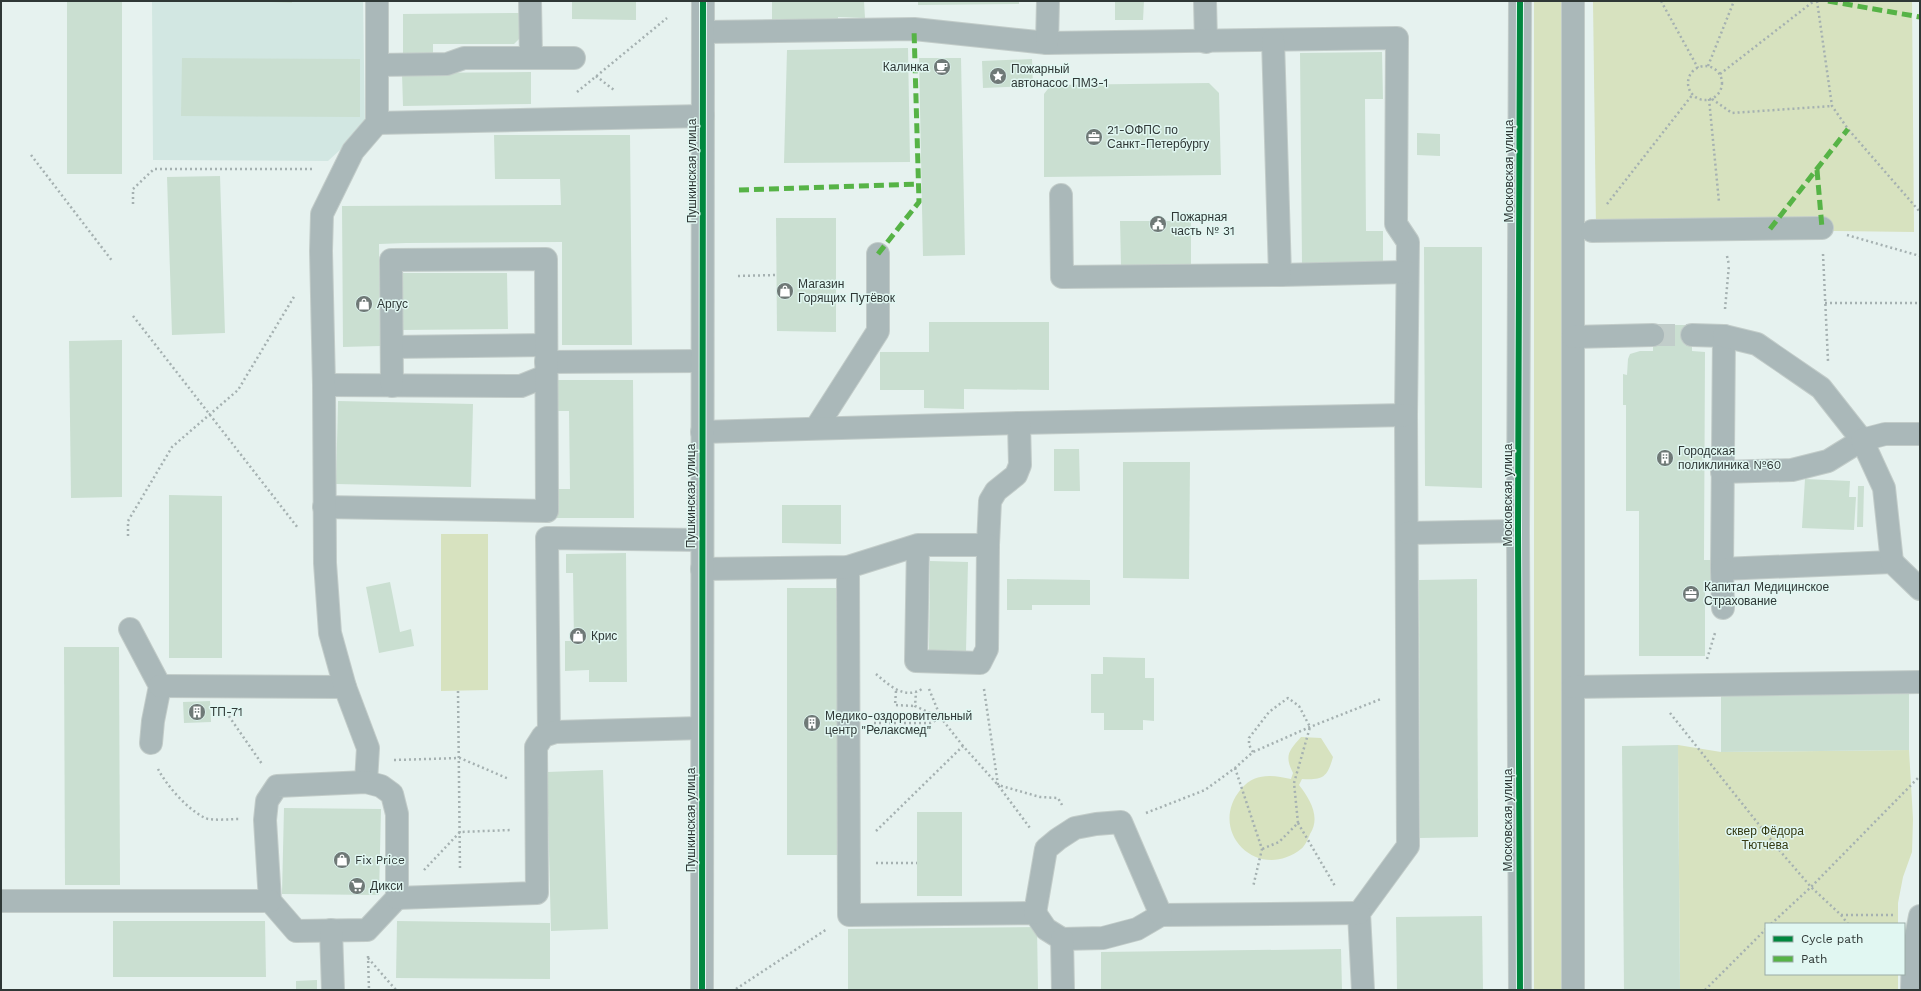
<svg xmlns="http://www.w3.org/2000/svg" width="1921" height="991" font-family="'Work Sans',sans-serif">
	<rect width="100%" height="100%" fill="#e6f2ef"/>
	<path fill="#d2e7e2" d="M152 1H363L365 127 328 161 153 160Z"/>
	<g fill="#d7e2bf">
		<path d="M1534 1H1562L1561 990H1534Z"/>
		<path d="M1593 1H1912L1914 232 1596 228Z"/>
		<path d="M441 534H488V690L441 691Z"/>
		<path d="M1301 737 1321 738 1333 757C1327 778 1323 780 1302 779L1299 785C1310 799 1321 817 1310 834 1308 839 1305 846 1301 849 1258 883 1206 831 1241 789 1255 772 1273 775 1291 779L1293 773C1284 755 1289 751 1301 737Z"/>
		<path d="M1678 745 1721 752 1909 750 1913 819 1912 852 1903 877 1898 903V924H1766V974H1898V990H1680Z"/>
	</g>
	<g fill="#cadfd1">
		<rect x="67" y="1" width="55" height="173"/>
		<path d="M271 1H292V3L271 2Z"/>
		<path d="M572 1H636V20L572 19Z"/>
		<path d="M772 1H864L865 18 838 17V21L772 22Z"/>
		<path d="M918 1H1019V4L918 5Z"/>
		<path d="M1115 1H1144L1143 20H1115Z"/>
		<path d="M521 13V37L514 44H433V58H403V14Z"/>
		<path d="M908 48 910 162 784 163 787 50Z"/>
		<path d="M1382 52 1383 99H1365L1366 231H1383V263L1302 264 1300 53Z"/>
		<path d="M182 58 360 59V117L181 116Z"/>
		<path d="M919 58H961L965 255 923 256Z"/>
		<path d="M1032 59 1033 86 983 88 982 61Z"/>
		<path d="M531 72V104L403 106 402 73Z"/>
		<path d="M1209 83 1219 93 1221 175 1044 177V94L1051 85Z"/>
		<path d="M1417 133 1440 134V156L1417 155Z"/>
		<path d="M494 135H630L632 345H562V242L406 243 379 244 380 346 343 347 342 206 561 205 560 179H495Z"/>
		<path d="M220 176 225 333 172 335 167 177Z"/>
		<path d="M776 218H836V332L777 331Z"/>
		<path d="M1120 221H1191V265H1121Z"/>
		<path d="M1424 247H1482V488L1425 486Z"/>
		<path d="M400 273H507L508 329 401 330Z"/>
		<path d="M929 322H1049V390L964 389V409L924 408V390H880V352H929Z"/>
		<path d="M1653 325H1692V351L1705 352 1704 560H1713L1714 585H1705V656H1639V511H1626V405H1623V374L1627 375 1628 359 1630 354 1640 351H1653Z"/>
		<path d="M122 340V497L71 498 69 341Z"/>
		<path d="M556 380H633L634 518H556V489H570L569 411H556Z"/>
		<path d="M338 401 473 404 471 487 336 484Z"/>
		<path d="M1054 449H1079L1080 491H1054Z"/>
		<path d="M1123 462H1190L1189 579 1123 578Z"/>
		<path d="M1805 479 1850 481 1849 497H1856L1854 530 1802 528Z"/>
		<path d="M1858 486H1864L1863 527H1857Z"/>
		<path d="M169 495 222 496V658H169Z"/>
		<path d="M782 505H841V544L782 543Z"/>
		<path d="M626 553 627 682H589V670L565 671V641H574L573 573H566V554Z"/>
		<path d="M930 561 968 562 966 652H929Z"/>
		<path d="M1007 579 1090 580V605H1032V610H1007Z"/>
		<path d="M1477 579 1478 837 1420 838 1419 580Z"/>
		<path d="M390 582 400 632 411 629 414 646 379 653 366 587Z"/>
		<path d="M787 588H837L838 855H787Z"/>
		<path d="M64 647H119L120 885H65Z"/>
		<path d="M1103 657 1145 658V678H1154V721L1143 720V730H1104V713H1091V674H1103Z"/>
		<path d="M1909 694V750L1721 752V696Z"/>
		<path d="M210 701 211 722 184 723 183 702Z"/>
		<path d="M1678 745 1680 990H1624L1622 746Z"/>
		<path d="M603 770 608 929 551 931 547 772Z"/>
		<path d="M284 808 381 809 379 895 282 894Z"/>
		<rect x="917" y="812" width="45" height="84"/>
		<path d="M1482 916 1483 990H1397L1396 917Z"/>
		<path d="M113 921H265L266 977H113Z"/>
		<path d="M397 921 550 923V979L396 978Z"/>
		<path d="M1037 927 1038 990H848V929Z"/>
		<path d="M1341 949 1342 990H1101V952Z"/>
		<path d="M317 980V990H296V981Z"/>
	</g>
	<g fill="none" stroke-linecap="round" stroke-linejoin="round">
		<path stroke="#c1cdca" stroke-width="22" stroke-dasharray="22 11" stroke-linecap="butt" d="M1653 335H1692"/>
		<g stroke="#c2ccc9" stroke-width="24">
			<g id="minor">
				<path d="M530 1 531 58"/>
				<path d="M1205 1 1206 42"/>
				<path d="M1573 1V990"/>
				<path d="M703 32 914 29 1047 43 1397 38 1396 224 1408 242 1406 415 1408 846 1359 913 1363 990"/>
				<path d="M1273 40 1280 275 1407 272"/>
				<path d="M1047 43 1048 1"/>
				<path d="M377 65 447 64 464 58H574"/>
				<path d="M377 123 703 116"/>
				<path d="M1061 195 1062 277 1280 275"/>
				<path d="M1592 231 1822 228"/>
				<path d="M1692 335 1724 336 1722 569 1892 562 1920 589"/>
				<path d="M1573 337 1653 335"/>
				<path d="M392 347 546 345"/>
				<path d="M546 362 702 361"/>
				<path d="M324 385 521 386 546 376"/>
				<path d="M816 428 878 331V254"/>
				<path d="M702 432 1019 423 1406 415"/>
				<path d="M1722 472 1792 470 1828 461 1862 440 1821 388 1757 344 1724 336"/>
				<path d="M324 507 547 511 546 259 391 260 392 386"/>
				<path d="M1408 533 1518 531"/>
				<path d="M988 545 990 501 996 491 1016 475 1020 465 1019 423"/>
				<path d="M1892 562 1884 488 1862 440 1885 434H1920"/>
				<path d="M848 567 849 915 1035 913 1046 929 1062 939 1103 938 1137 929 1161 915 1359 913"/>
				<path d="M702 569 848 567 918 545H988L987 649 980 663 916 661 918 545"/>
				<path d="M1722 569 1723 608"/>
				<path d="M130 629 160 686 153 721 151 743"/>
				<path d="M160 686 345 687"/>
				<path d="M1573 687 1920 682"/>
				<path d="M549 733 547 538 702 540"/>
				<path d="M366 782 368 748 345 687 330 633 325 563 324 385 321 251 322 214 353 151 377 123V1"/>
				<path d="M366 782 381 786 392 794 397 814V898L367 930 296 931 270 901 265 820 267 801 277 786Z"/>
				<path d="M397 898 537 893 536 747 543 736 555 732 702 728"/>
				<path d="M1 901H270"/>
				<path d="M1035 913 1046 849 1058 839 1075 828 1096 824 1121 822 1161 915"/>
				<path d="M331 930 333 990"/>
				<path d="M1062 939 1063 990"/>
				<path d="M702 990 703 1"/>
				<path d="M1520 990 1518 531 1520 1"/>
				<path d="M1912 990 1913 952 1920 916"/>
			</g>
		</g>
		<g stroke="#a5b1b1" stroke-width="2.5" stroke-dasharray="2 3" stroke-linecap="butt">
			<path d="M1661 1 1698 68"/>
			<path d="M1817 1 1832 106 1848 129 1920 212"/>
			<path d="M1708 66 1734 1"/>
			<circle cx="1705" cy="83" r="17"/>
			<path d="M1720 74 1814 1"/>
			<path d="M596 76 614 90"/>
			<path d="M577 92 667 18"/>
			<path d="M1709 99 1719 202"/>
			<path d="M1712 99 1732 113 1832 106"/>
			<path d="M31 155 113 262"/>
			<path d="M133 204V189L154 169H314"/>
			<path d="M1607 204 1693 94"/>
			<path d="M1847 235 1920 256"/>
			<path d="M1823 254 1828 361"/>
			<path d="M1727 256 1729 265"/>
			<path d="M738 276 776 275"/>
			<path d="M1825 303H1920"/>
			<path d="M1725 309 1729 265"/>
			<path d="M133 316 298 528"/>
			<path d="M128 536V521L172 447 238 390 295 295"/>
			<path d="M1707 659 1715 633"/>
			<path d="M876 674C889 685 904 700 922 689"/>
			<path d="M929 689 941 718 963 746"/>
			<path d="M984 689 998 785 1040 797 1058 798 1062 805"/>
			<path d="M458 691 460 870"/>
			<path d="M896 691 895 705 915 706"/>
			<path d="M226 712 262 764"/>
			<path d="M1670 713 1780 851 1811 887 1841 915 1848 924"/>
			<path d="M874 723H930L941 718 915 706 916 692"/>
			<path d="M1253 752 1249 745V738L1269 712 1288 698 1299 706 1310 727 1294 783 1298 823 1279 842 1262 849"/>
			<path d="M394 760 460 758 509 779"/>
			<path d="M1235 768 1262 849 1253 887"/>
			<path d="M158 769C167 786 187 809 205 818 212 821 231 819 239 819"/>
			<path d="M1146 813 1205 790 1235 768 1253 752 1310 727 1381 699"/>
			<path d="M1298 823 1335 886"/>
			<path d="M876 831 963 746 998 785 1030 828"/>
			<path d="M876 863H917"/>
			<path d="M424 870 460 832 511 830"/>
			<path d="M1841 915H1894"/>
			<path d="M1771 924 1811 887 1920 776"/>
			<path d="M368 956 369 990"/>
			<path d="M368 958 396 990"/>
			<path d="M736 989 827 929"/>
			<path d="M1705 990 1766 929"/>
		</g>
		<use href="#minor" stroke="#aab8b9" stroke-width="22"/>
		<g stroke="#56b346" stroke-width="5" stroke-dasharray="10 5" stroke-linecap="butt">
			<path d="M1828 1 1920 17"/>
			<path d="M1817 170 1822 228"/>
			<path d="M739 190 918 184"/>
			<path d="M1770 229 1848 129"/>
			<path d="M878 254 919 202 914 29"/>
		</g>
		<g stroke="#e1f7f2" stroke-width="8">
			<g id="cycleway">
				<path d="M702 990 703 1"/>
				<path d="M1520 990 1518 531 1520 1"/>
			</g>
		</g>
		<use href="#cycleway" stroke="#00873e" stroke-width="6"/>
	</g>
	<defs>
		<g id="cafe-disc" transform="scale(0.9)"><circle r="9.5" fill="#6f7977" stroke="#e1f7f2"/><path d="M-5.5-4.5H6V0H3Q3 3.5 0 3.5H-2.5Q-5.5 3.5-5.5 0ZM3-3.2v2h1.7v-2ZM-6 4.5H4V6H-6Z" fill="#fff"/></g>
		<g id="sight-disc" transform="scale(0.9)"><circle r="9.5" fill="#6f7977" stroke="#e1f7f2"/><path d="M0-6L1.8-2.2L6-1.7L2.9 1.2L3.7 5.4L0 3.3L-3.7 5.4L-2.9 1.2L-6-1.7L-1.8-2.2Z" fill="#fff"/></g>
		<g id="office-disc" transform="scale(0.9)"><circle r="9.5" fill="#6f7977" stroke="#e1f7f2"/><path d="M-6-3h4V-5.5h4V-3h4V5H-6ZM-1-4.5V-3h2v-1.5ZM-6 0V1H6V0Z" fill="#fff"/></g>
		<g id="civic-disc" transform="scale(0.9)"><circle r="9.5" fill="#6f7977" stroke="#e1f7f2"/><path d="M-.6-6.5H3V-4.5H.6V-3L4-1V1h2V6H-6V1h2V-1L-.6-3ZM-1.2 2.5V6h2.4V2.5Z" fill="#fff"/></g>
		<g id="shop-disc" transform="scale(0.9)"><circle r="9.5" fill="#6f7977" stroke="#e1f7f2"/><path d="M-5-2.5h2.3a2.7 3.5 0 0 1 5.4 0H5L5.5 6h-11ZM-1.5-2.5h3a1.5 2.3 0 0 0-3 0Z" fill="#fff"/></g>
		<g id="building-disc" transform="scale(0.9)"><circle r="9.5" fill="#6f7977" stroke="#e1f7f2"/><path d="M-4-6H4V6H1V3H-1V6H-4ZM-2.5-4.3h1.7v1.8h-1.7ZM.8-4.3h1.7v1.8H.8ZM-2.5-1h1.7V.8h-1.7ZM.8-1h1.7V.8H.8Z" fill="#fff"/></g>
		<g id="supermarket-disc" transform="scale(0.9)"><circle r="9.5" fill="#6f7977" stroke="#e1f7f2"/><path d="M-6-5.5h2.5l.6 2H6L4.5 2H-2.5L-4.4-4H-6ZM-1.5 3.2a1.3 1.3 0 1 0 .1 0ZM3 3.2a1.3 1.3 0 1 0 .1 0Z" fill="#fff"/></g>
	</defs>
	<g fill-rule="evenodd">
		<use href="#cafe-disc" x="942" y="67"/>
		<use href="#sight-disc" x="998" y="76"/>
		<use href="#office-disc" x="1094" y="137"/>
		<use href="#civic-disc" x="1158" y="224"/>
		<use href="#shop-disc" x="785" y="291"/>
		<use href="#shop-disc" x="364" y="304"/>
		<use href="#building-disc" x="1665" y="458"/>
		<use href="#office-disc" x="1691" y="594"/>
		<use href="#shop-disc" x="578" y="636"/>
		<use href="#building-disc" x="197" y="712"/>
		<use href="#building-disc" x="812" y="723"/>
		<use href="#shop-disc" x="342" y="860"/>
		<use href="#supermarket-disc" x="357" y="886"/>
	</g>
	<g text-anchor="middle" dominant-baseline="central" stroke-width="3" stroke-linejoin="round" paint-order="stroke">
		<g font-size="12" fill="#2f3836" stroke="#e1f7f2" text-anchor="start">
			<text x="929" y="67" text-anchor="end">Калинка</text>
			<text x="1011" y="69">Пожарный<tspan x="1011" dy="14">автонасос ПМЗ-1</tspan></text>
			<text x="1107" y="130">21-ОФПС по<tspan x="1107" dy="14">Санкт-Петербургу</tspan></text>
			<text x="1171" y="217">Пожарная<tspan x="1171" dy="14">часть № 31</tspan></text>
			<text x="798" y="284">Магазин<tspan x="798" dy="14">Горящих Путёвок</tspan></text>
			<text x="377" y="304">Аргус</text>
			<text x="1678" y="451">Городская<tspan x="1678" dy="14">поликлиника №60</tspan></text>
			<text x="1704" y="587">Капитал Медицинское<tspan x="1704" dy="14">Страхование</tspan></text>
			<text x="591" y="636">Крис</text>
			<text x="210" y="712">ТП-71</text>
			<text x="825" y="716">Медико-оздоровительный<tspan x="825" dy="14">центр "Релаксмед"</tspan></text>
			<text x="355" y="860">Fix Price</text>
			<text x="370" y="886">Дикси</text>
		</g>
		<g font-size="12" fill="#2f3836" stroke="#e1f7f2">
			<text transform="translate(692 171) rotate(-90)">Пушкинская улица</text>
			<text transform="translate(1509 171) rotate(-90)">Московская улица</text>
			<text transform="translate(1508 495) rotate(-90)">Московская улица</text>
			<text transform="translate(691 496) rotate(-90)">Пушкинская улица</text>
			<text transform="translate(691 820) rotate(-90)">Пушкинская улица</text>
			<text transform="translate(1508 820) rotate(-90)">Московская улица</text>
		</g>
		<g font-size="12" fill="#353a11" stroke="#e1f7f2">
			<text x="1765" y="831">сквер Фёдора<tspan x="1765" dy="14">Тютчева</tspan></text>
		</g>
	</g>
	<rect width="1921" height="991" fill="none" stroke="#2f3836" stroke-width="4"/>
	<rect x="1765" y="923" width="140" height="52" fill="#e1f7f2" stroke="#9aaba7"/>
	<rect x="1773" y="936" width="20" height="6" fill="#00873e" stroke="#9aaba7"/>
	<text x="1801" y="943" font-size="12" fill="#2f3836">Cycle path</text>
	<rect x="1773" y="956" width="20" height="6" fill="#56b346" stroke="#9aaba7"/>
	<text x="1801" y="963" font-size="12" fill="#2f3836">Path</text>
</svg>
